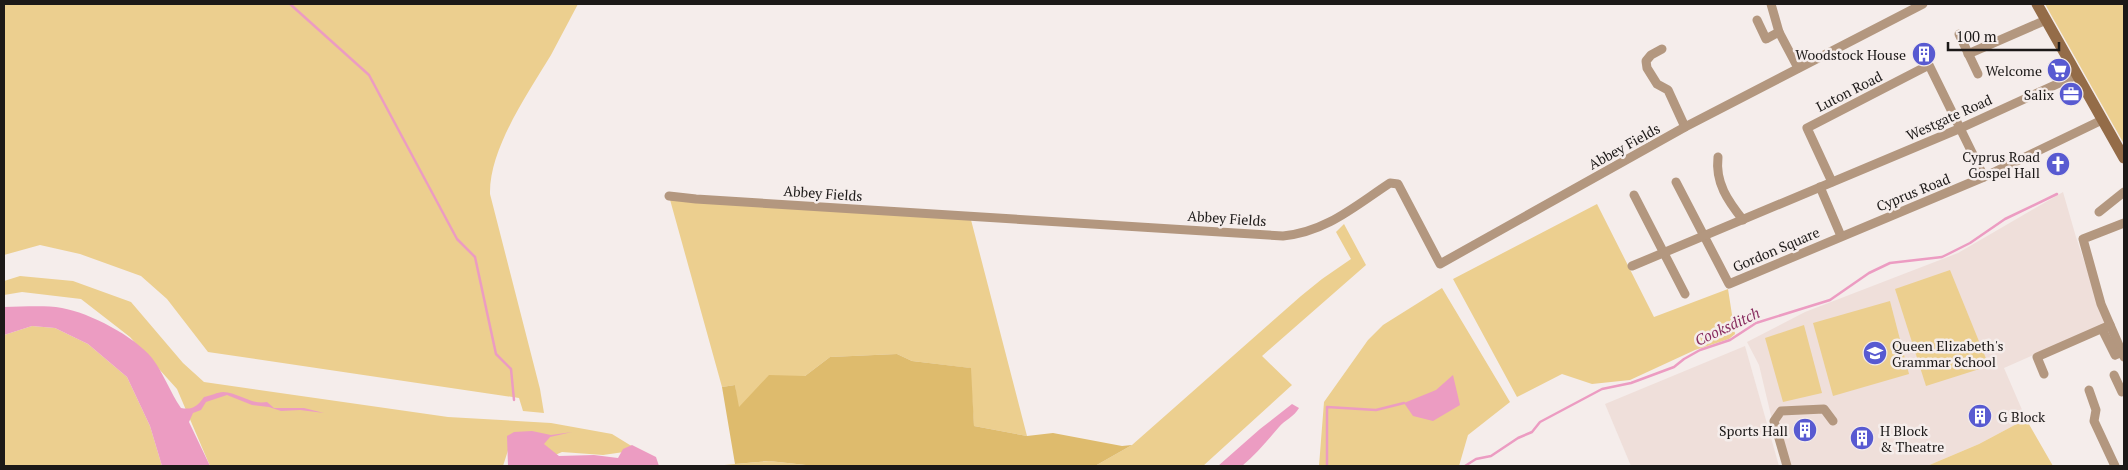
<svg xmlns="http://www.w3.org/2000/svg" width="2128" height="470" font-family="'PT Serif',serif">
	<rect width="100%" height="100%" fill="#f5edeb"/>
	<g fill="#efdfda">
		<path d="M2063 192 2076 237 2105 323 2004 368 2026 419 1979 444 1927 466H1783L1759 365 1747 342 1805 312 1958 253Z"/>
		<path d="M1745 346 1779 466H1631L1605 404Z"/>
	</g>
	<g fill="#eccf8f">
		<path d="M4 4H578C569 21 560 38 551 55 528 93 489 149 490 194L540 389 544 413 523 411 519 398 208 352 167 299 141 276 80 254 40 245 4 255Z"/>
		<path d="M2045 4H2124V144Z"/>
		<path d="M669 196 970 216 1027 436 974 426 970 368 912 361 897 354 830 357 805 376 738 408 735 385 722 387Z"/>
		<path d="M1597 204 1654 317 1728 289 1735 334 1729 339 1695 350 1630 380 1592 384 1562 374 1517 397 1453 279Z"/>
		<path d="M1344 224 1366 265 1262 356 1292 385 1203 466H1095L1132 445 1301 296 1322 279 1351 259 1336 232Z"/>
		<path d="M1950 270 1989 366 1926 386 1895 289Z"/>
		<path d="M20 276 73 281 131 302 183 363 204 382 448 417 551 423 612 434 638 450 603 455 562 452 530 466 511 441 503 466H210L177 389 130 337 81 299 22 292 4 295V281Z"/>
		<path d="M1442 288 1510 402 1468 435 1459 466H1319L1324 402 1368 340 1383 325Z"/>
		<path d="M1890 301 1909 374 1833 396 1813 323Z"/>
		<path d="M1804 325 1822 393 1783 402 1765 338Z"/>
		<path d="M32 326 55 328 88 344 127 377 150 426 162 466H4V335Z"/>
		<path d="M2026 419 2053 466H1927L1979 444Z"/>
		<path d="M769 461 815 466H713Z"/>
	</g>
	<path fill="#debb6d" d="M897 354 912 361 971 368 974 426 1027 436 1053 433 1122 446 1132 445 1095 466H815L769 461 735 464 722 387 735 385 739 407 769 375 805 376 830 357Z"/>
	<g fill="#ec9cc2">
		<path d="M4 307C23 307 43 305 62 308 90 313 134 336 152 358 164 374 170 392 181 408 192 410 197 407 204 397 210 396 218 392 223 392 240 393 251 405 267 402L274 408H304L324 413 300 410 281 411 269 407 252 405 227 395 206 402 201 410 193 413 189 422 210 466H162L150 426 127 377 88 344 55 328 32 326 4 335Z"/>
		<path d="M1453 375 1460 405 1433 421 1413 416 1404 403 1436 390Z"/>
		<path d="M1292 404 1299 408C1294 417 1285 420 1279 427 1267 441 1256 454 1242 466H1218L1260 429Z"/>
		<path d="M532 431 551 435 572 432 550 437 544 444 559 456 594 455 618 458 623 449 632 445 656 457 659 466H508L507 436 514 432Z"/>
	</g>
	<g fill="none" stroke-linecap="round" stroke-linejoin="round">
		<g stroke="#ec9cc2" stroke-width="2.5">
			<path d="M290 4 369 75 457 239 475 257 496 354 511 369 514 400"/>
			<path d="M1327 466V407L1376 410 1404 403"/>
			<path d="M1465 466 1476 459 1491 456 1518 438 1532 432 1540 422 1602 389 1631 383 1674 367 1684 359 1700 350 1730 340 1756 323 1830 300 1869 273 1890 263 1942 257 1970 243 2005 219 2057 194"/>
		</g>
		<g stroke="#b3977f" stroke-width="9">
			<path d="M1771 4 1779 32 1798 68"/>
			<path d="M1757 20 1766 39 1779 32"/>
			<path d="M1959 34 1978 74"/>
			<path d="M1662 49 1651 55 1646 61 1647 68 1657 84 1668 90 1685 127"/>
			<path d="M1968 54 2046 20"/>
			<path d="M1718 157C1715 183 1728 201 1743 220"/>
			<path d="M1676 182 1729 284 1984 177 2102 120"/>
			<path d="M1832 182 1807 128 1929 65 1984 177"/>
			<path d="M1820 187 1841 236"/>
			<path d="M1634 195 1685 294"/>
			<path d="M669 196 696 199 1283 236C1326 232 1355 206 1390 183L1398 184 1440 264 1685 127 1923 4"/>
			<path d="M2099 212 2124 192"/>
			<path d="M2124 223 2083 239 2101 304 2124 357"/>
			<path d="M1632 266 1961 128 2077 75"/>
			<path d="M2102 329 2115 355 2122 352"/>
			<path d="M2044 374 2037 357 2110 325"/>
			<path d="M2114 375 2122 392"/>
			<path d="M2089 390 2096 410 2094 421 2115 466"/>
			<path d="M1787 466 1774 421 1781 411 1824 409 1833 421"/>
		</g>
		<path stroke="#946c48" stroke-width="11" d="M2037 4 2124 158"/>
	</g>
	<defs>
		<g id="building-disc" transform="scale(1.25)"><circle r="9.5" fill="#585ad1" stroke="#f5edeb"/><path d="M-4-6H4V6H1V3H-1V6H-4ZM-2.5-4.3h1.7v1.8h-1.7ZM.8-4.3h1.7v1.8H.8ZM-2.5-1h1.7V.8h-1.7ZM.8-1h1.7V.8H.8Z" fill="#fff"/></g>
		<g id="supermarket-disc" transform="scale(1.25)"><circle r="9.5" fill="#585ad1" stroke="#f5edeb"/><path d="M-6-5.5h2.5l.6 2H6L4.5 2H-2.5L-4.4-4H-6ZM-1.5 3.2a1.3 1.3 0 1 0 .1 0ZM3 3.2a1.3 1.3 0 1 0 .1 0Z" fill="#fff"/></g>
		<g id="office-disc" transform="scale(1.25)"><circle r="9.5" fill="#585ad1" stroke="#f5edeb"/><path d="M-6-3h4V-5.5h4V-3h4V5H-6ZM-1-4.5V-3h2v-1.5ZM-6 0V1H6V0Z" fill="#fff"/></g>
		<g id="church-disc" transform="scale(1.25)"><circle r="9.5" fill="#585ad1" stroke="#f5edeb"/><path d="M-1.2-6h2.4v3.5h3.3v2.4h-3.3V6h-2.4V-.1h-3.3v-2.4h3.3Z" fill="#fff"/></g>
		<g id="school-disc" transform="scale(1.25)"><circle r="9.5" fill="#585ad1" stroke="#f5edeb"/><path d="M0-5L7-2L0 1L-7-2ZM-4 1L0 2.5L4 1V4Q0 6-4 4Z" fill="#fff"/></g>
	</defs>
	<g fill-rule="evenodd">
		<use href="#building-disc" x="1924" y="54"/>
		<use href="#supermarket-disc" x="2059" y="70"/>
		<use href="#office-disc" x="2071" y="94"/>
		<use href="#church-disc" x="2058" y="164"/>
		<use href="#school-disc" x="1875" y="353"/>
		<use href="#building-disc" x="1980" y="416"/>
		<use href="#building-disc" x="1805" y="430"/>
		<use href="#building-disc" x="1862" y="438"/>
	</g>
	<g text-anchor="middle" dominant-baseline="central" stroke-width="5" stroke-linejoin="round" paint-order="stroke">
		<g font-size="14" fill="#1c1918" stroke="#f5edeb" text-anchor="end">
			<text x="1906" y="54">Woodstock House</text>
			<text x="2042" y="70">Welcome</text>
			<text x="2054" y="94">Salix</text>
			<text x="2040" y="156">Cyprus Road<tspan x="2040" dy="16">Gospel Hall</tspan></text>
			<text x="1892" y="345" text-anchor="start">Queen Elizabeth's<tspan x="1892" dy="16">Grammar School</tspan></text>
			<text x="1998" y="416" text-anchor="start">G Block</text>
			<text x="1788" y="430">Sports Hall</text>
			<text x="1880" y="430" text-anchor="start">H Block<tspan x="1880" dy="16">&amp; Theatre</tspan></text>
		</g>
		<g font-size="14" fill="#1c1918" stroke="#f5edeb">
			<text transform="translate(1849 91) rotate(-27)">Luton Road</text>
			<text transform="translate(1949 117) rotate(-24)">Westgate Road</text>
			<text transform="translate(1624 146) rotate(-29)">Abbey Fields</text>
			<text transform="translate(1913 192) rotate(-22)">Cyprus Road</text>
			<text transform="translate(823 193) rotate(4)">Abbey Fields</text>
			<text transform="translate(1227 218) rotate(4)">Abbey Fields</text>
			<text transform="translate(1776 249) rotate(-23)">Gordon Square</text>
		</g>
		<g font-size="15" font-style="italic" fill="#882c5f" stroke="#f5edeb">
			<text transform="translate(1727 326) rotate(-25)">Cooksditch</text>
		</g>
	</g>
	<rect width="2128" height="470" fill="none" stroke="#1c1918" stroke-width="10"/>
	<path d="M1948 42v8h111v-8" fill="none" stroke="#1c1918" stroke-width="2.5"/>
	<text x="1956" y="42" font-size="15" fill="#1c1918" stroke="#f5edeb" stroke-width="4" paint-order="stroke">100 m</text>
</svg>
